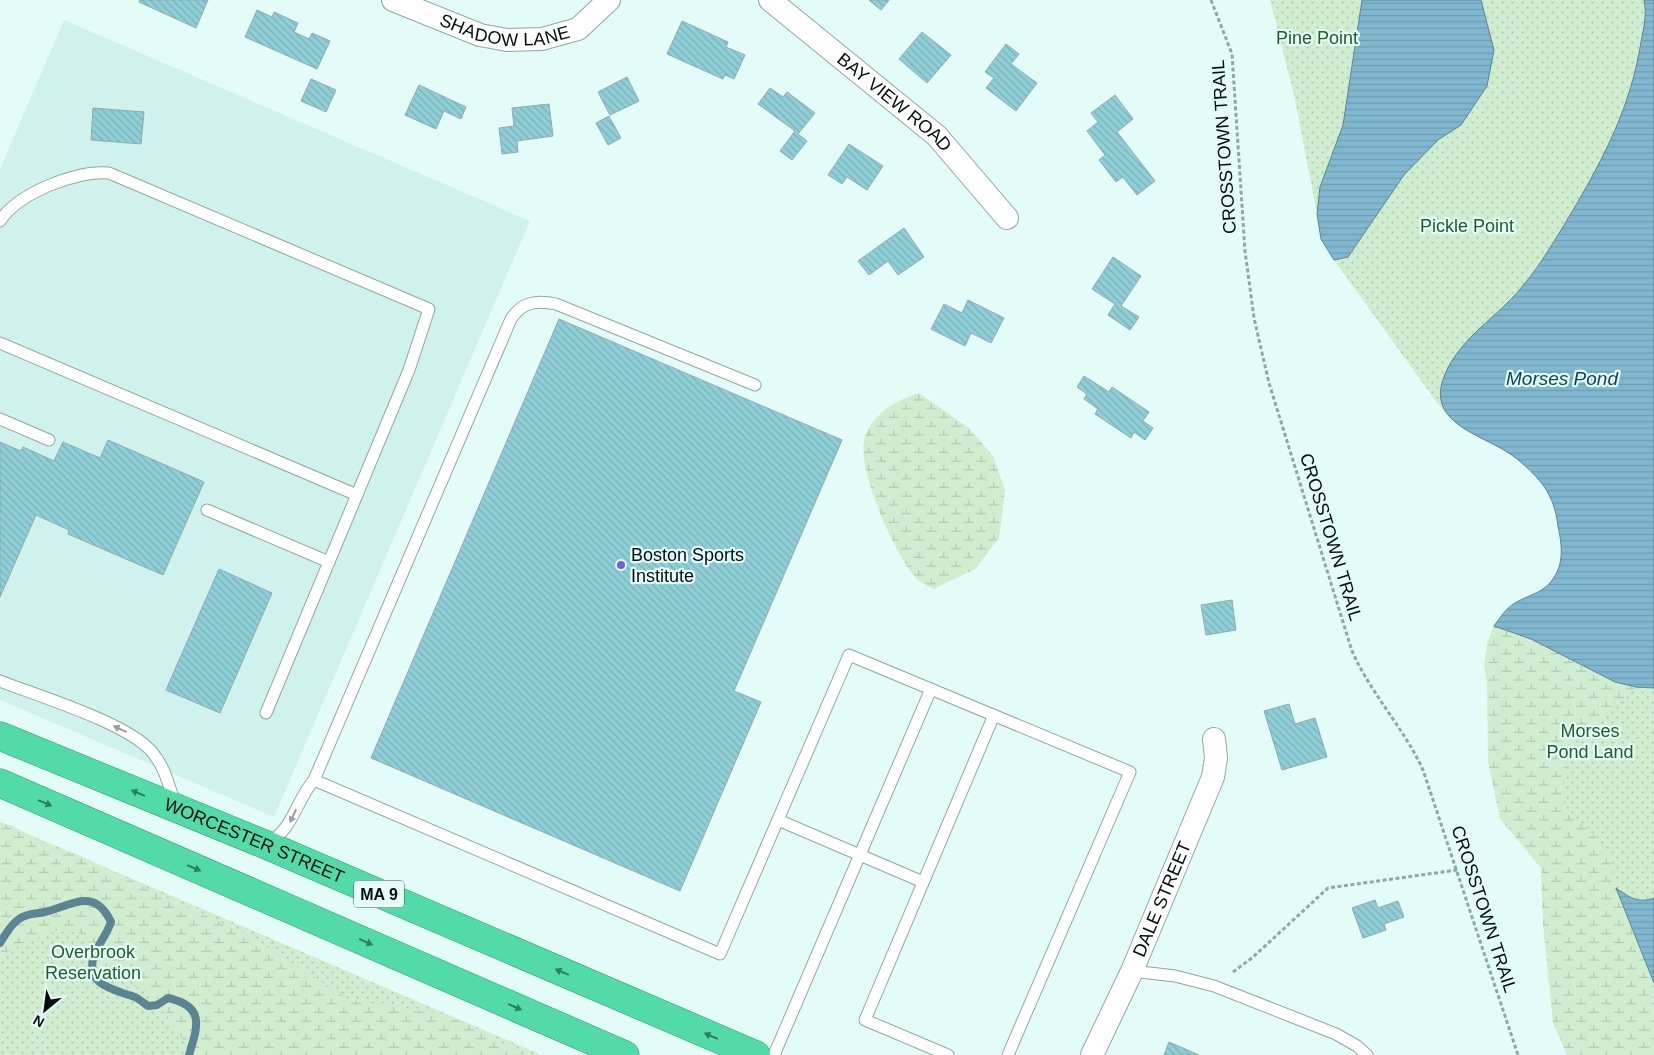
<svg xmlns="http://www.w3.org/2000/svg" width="1654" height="1055" font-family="Helvetica,sans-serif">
	<defs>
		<pattern id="green-dots" width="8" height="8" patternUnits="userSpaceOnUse" patternTransform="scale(1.25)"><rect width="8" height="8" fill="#d0edd0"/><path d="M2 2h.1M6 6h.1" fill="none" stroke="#b1cab1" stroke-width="1.8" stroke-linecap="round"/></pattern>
		<pattern id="wetland-marsh" width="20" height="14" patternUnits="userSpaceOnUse" patternTransform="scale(1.25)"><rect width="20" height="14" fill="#d0edd0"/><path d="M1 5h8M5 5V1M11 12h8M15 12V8" fill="none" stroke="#b1cab1"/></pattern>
		<pattern id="water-rules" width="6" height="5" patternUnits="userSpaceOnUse" patternTransform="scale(1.25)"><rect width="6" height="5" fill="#81b8cf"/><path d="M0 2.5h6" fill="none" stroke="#6e9db1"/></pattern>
		<pattern id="building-back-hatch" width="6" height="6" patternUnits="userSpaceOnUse" patternTransform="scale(1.25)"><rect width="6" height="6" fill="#8fcfd7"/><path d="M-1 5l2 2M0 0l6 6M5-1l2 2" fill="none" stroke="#7ab1b7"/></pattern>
	</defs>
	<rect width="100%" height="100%" fill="#e3fcf8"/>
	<path fill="#d0f2ed" d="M64 20 530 221 274 817 0 700V169Z"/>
	<g fill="url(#green-dots)">
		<path d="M1270 0H1362L1343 125 1320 187 1317 214 1295 99Z"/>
		<path d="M1481 0H1644L1647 13 1638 62 1618 126 1595 173 1555 240 1521 288 1462 347 1440 392 1446 415 1334 260 1348 257 1404 175 1438 140 1461 125 1494 50Z"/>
		<path d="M1531 639 1615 682 1636 687 1654 688V898C1639 904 1630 897 1617 889L1654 983V1055H1617Z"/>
		<path d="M0 822 542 1055H0Z"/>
	</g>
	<g fill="url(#wetland-marsh)">
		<path d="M919 393 969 428 993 456 1005 490 999 538 975 569 934 589C928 586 921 583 917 579 896 558 852 461 866 434 877 411 895 401 919 393Z"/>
		<path d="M1494 626 1531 639 1615 682 1636 687 1575 744 1567 763 1562 788 1568 812 1600 841 1609 856 1616 888 1654 983V1055H1567L1553 1023 1543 924 1541 868 1500 819 1488 762 1487 684 1484 664 1488 640Z"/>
		<path d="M0 824 11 825 53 848 77 854 175 902 241 931 350 1000 438 1013 470 1025 505 1044 518 1055H194L170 1022 159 998 100 969 89 953 87 941 79 933 60 929C41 939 17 944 0 957Z"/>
	</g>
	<g fill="url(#water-rules)" stroke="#5c8594">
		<path d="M1362 0H1481L1494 50 1487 86 1461 125 1438 140 1404 175 1348 257 1334 260 1321 239 1317 214 1320 187 1343 125Z"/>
		<path d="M1644 0H1654V688L1636 687 1615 682 1531 639 1494 626C1500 618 1505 609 1515 603 1532 593 1547 593 1557 572 1564 558 1561 540 1558 526 1554 494 1541 479 1517 459 1487 434 1421 426 1446 372 1461 338 1498 316 1521 288 1541 264 1557 237 1573 210 1605 156 1631 105 1641 42 1644 27 1647 15 1644 0Z"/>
		<path d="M1616 888C1629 897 1638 904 1654 898V983Z"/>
	</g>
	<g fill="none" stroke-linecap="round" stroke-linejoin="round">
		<path stroke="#5c8594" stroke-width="8" d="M0 943C6 934 10 925 19 919 27 913 36 914 45 912 71 906 94 886 111 922 107 934 100 942 95 953 82 986 116 990 135 997 139 999 144 1003 148 1006L157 1005 168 998C205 1006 198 1026 189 1055"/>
	</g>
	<g fill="url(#building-back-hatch)" stroke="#92aaad">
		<path d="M140 0H208L196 28 139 2Z"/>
		<path d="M869 0H889L881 10Z"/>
		<path d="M257 10 272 17 274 12 298 23 294 32 309 39 312 33 330 41 317 69 245 37Z"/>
		<path d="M682 21 728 42 726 47 745 55 734 79 725 75 723 79 667 54Z"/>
		<path d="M922 32 951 55 927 83 899 59Z"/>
		<path d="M1006 44 1019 54 1011 64 1037 83 1016 111 986 88 994 78 985 72Z"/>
		<path d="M627 77 639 101 610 115 598 92Z"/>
		<path d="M311 79 336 90 326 112 301 101Z"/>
		<path d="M419 85 466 107 461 119 444 111 436 129 405 115Z"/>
		<path d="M770 88 783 97 787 92 815 113 798 134 807 141 792 160 780 151 795 131 758 104Z"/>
		<path d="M1115 95 1133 119 1117 132 1155 181 1137 195 1123 177 1116 182 1099 160 1105 155 1087 131 1098 122 1091 113Z"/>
		<path d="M549 104 553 136 517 141 518 152 502 154 499 128 514 126 512 108Z"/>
		<path d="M93 108 144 112 141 144 91 140Z"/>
		<path d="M609 116 621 138 608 145 596 123Z"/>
		<path d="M849 144 883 166 867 190 847 177 842 184 828 175Z"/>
		<path d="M904 228 924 257 898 275 888 261 869 275 858 261Z"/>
		<path d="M1113 257 1141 276 1121 306 1139 317 1130 330 1108 315 1115 304 1092 289Z"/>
		<path d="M968 300 1004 318 991 343 971 333 965 346 931 329 944 304 962 313Z"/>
		<path d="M559 319 842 440 734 691 761 702 680 891 371 758Z"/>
		<path d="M1084 376 1109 392 1112 387 1149 412 1143 421 1153 428 1145 440 1134 432 1131 438 1095 414 1098 409 1084 399 1087 394 1077 387Z"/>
		<path d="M108 440 204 482 163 575 68 534 69 530 36 515 0 597V442L21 451 23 447 54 461 63 442 100 458Z"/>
		<path d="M219 569 272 593 220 713 166 690Z"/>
		<path d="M1232 600 1236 630 1206 635 1201 605Z"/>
		<path d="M1289 704 1295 724 1315 718 1327 757 1282 770 1264 711Z"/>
		<path d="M1375 900 1378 908 1398 901 1404 917 1384 924 1386 930 1363 938 1352 908Z"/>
		<path d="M1169 1042 1199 1055H1164Z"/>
	</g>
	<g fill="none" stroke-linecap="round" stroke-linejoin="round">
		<g stroke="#8fa7a3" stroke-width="13">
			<g id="lane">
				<path d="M0 221C18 193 77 170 109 173L429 309 409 370 266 713"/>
				<path d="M0 343 357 495"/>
				<path d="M755 385 556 304C536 300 522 302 511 319L314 780 720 954 849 655 1130 772 1008 1055"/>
				<path d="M0 419 49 440"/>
				<path d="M207 510 329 562"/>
				<path d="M0 681C38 696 128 723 152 752 165 767 169 786 175 804"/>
				<path d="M778 820 923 882"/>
				<path d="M267 843C293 831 296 800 314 780"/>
				<path d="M1132 971 1175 976 1214 986 1336 1034 1357 1046 1367 1055"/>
				<path d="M774 1055 931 689"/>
				<path d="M948 1055 865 1020 994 715"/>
			</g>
		</g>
		<g stroke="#8fa7a3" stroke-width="24">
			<g id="street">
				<path id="s1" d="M393 0 480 35 507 40 542 39 578 29 609 0"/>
				<path id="s2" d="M770 0 937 136 1007 218"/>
				<path id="s3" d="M1092 1055 1132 971 1213 777 1216 758 1214 739"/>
			</g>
		</g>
		<g stroke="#379372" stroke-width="29">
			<g id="highway">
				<path id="s4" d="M0 736 264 844 756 1055"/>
				<path d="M0 783 625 1055"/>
			</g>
		</g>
		<g stroke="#93a6a3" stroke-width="3" stroke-dasharray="4 2.5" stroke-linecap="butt">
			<path d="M1211 0 1232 54 1245 251 1254 318 1269 383 1352 651C1371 694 1404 728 1423 770L1518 1055"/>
			<path d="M1233 972 1252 958 1328 888 1457 870"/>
		</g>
		<use href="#lane" stroke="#fff" stroke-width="11"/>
		<use href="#street" stroke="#fff" stroke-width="22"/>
		<use href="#highway" stroke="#52dba9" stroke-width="28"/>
	</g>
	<defs><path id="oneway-solid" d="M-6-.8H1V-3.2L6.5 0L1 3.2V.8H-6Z" transform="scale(1.25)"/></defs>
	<g fill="#9b9e9e">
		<use href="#oneway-solid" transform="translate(120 729) rotate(-155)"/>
		<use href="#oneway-solid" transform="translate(293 816) rotate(115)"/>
	</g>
	<g fill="#2f7e62">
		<use href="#oneway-solid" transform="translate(138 793) rotate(-158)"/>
		<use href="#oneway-solid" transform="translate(45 803) rotate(23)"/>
		<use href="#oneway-solid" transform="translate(194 868) rotate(23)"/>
		<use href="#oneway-solid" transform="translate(366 942) rotate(24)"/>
		<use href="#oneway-solid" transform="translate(562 972) rotate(-157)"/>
		<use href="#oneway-solid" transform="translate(515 1007) rotate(24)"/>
		<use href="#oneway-solid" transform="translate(711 1036) rotate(-157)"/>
	</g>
	<circle fill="#735fda" stroke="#e3fcf8" stroke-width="2" cx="621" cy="565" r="5"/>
	<g text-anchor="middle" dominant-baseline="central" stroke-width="4.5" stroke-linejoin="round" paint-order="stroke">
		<rect fill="#e3fcf8" stroke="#485553" stroke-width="1" x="354" y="880.5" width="50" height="27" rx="4"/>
		<g font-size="16" font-weight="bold" fill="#050d0c">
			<text x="379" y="894">MA 9</text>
		</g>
		<g font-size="18" fill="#050d0c" stroke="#e3fcf8">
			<text stroke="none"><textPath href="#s1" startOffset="118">SHADOW LANE</textPath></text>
			<text stroke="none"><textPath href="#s2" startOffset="161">BAY VIEW ROAD</textPath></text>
			<text transform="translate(1224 147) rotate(-94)">CROSSTOWN TRAIL</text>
			<text transform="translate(1331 537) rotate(73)">CROSSTOWN TRAIL</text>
			<text stroke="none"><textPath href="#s4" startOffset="275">WORCESTER STREET</textPath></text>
			<text stroke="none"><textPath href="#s3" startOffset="171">DALE STREET</textPath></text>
			<text transform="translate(1484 909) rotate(72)">CROSSTOWN TRAIL</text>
		</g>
		<g font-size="18" fill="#255a29" stroke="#e3fcf8">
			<text x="1317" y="38">Pine Point</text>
			<text x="1467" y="226">Pickle Point</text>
			<text x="1590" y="731">Morses<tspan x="1590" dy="21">Pond Land</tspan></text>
			<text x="93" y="952">Overbrook<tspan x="93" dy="21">Reservation</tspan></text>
		</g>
		<g font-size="18" fill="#050d0c" stroke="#e3fcf8" text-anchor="start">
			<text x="631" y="555">Boston Sports<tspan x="631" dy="21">Institute</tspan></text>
		</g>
		<g font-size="19" font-style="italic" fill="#154455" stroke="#e3fcf8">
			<text x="1562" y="378">Morses Pond</text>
		</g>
	</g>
	<g transform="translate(45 1010) rotate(209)" stroke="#e3fcf8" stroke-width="4" paint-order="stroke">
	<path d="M0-4L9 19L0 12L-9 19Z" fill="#050d0c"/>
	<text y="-8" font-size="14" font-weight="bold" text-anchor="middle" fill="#050d0c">N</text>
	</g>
</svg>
